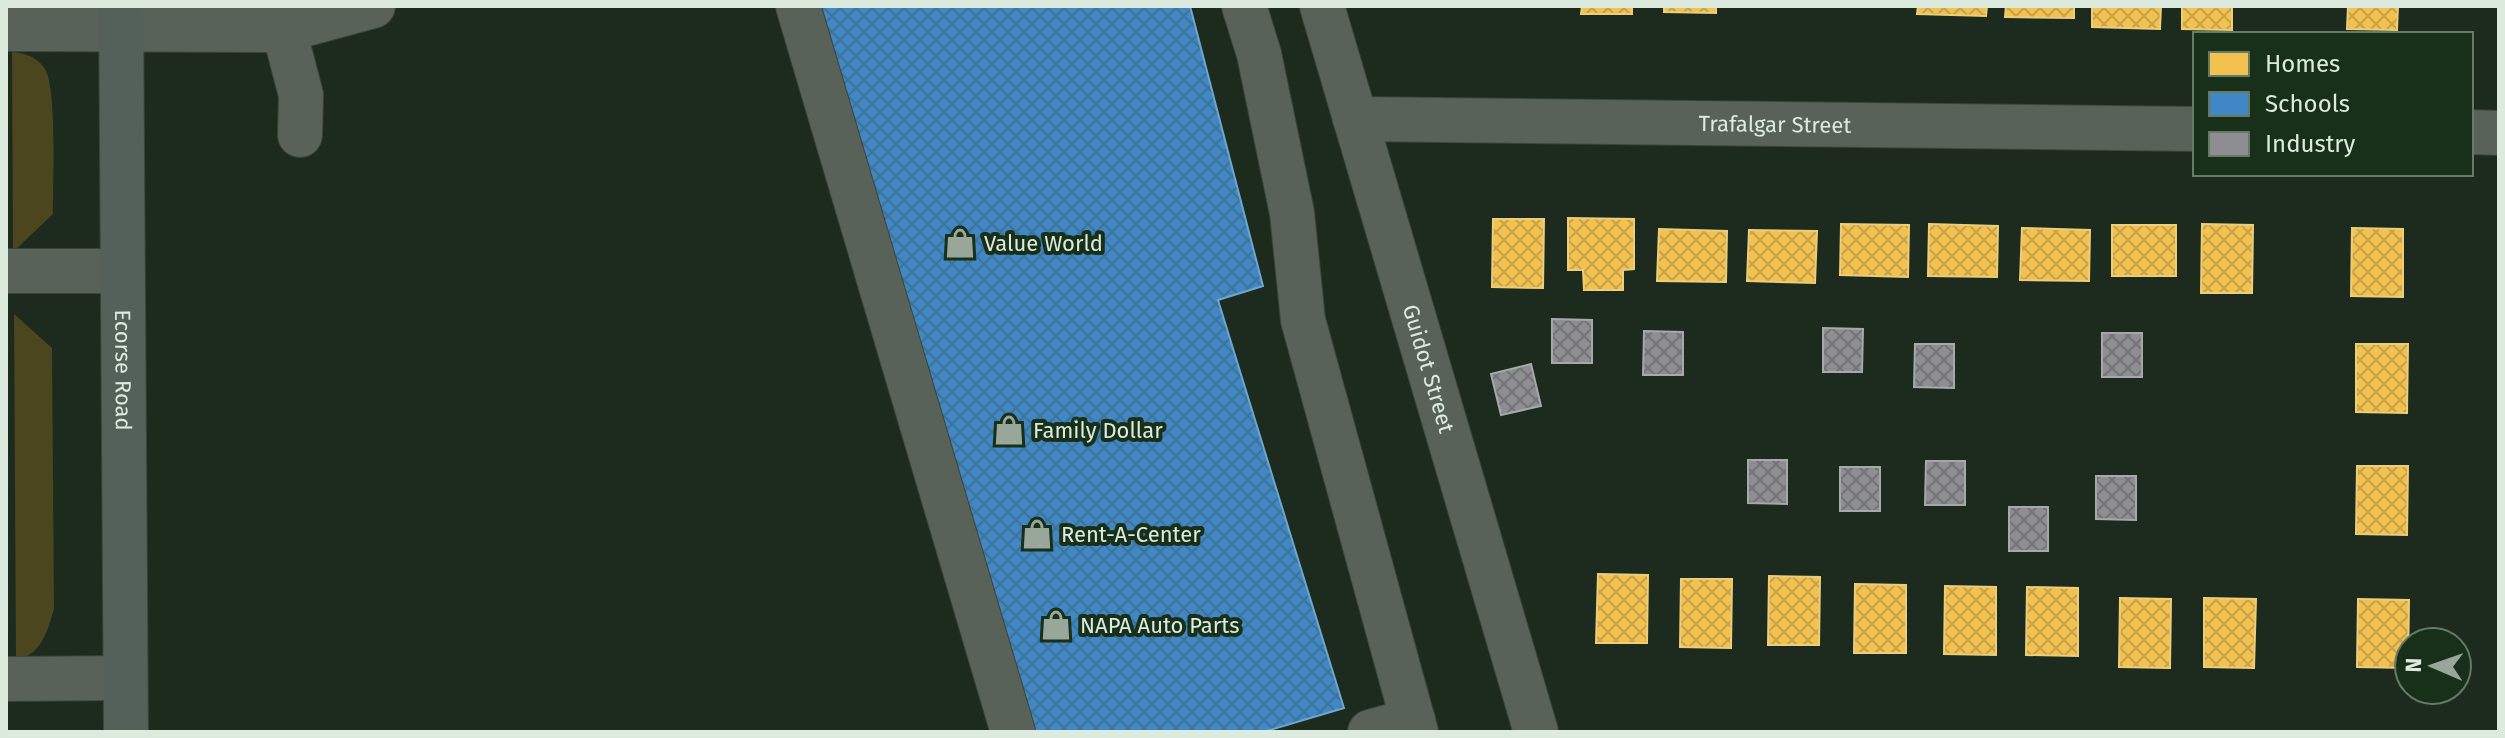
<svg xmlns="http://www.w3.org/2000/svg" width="2505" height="738" font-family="'Fira Sans',sans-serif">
	<defs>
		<pattern id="homes-cross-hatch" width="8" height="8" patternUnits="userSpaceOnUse" patternTransform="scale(2)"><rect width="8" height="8" fill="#f2c14e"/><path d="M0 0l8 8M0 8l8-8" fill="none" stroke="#c6a24b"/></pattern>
		<pattern id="schools-cross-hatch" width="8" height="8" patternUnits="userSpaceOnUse" patternTransform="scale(2)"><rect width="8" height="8" fill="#3f88c5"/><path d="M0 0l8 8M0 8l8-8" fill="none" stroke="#407197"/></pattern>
		<pattern id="industry-cross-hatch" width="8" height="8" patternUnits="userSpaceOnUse" patternTransform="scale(2)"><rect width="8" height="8" fill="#8d8d92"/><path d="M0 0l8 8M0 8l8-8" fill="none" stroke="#737476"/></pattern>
	</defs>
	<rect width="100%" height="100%" fill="#1d2a1e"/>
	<g fill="#4c461f">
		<path d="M12 52C26 53 37 57 45 69 57 88 53 186 53 214L13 252Z"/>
		<path d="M14 314 52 348 54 609C48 630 41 656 16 660Z"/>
	</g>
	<g fill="url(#homes-cross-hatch)" stroke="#ebce79" stroke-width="2">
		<path d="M1582 6H1632V14H1581Z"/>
		<path d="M1664 6H1716V13L1664 12Z"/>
		<path d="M1918 6H1987L1986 16 1917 14Z"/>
		<path d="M2006 6H2074V18L2005 17Z"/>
		<path d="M2092 6H2161L2160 29 2092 27Z"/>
		<path d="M2182 6H2232V30L2182 29Z"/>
		<path d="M2348 6H2398L2397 30 2347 29Z"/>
		<path d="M1568 218 1634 219V269L1623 270V290H1584L1583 270H1568Z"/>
		<path d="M1493 219H1544L1543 288 1492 287Z"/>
		<path d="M1841 224 1909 225 1908 277 1840 275Z"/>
		<path d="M1929 224 1998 226 1997 277 1928 276Z"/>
		<path d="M2202 224 2253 225 2252 293H2201Z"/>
		<rect x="2112" y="225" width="64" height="51"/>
		<path d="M2022 228 2090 230 2089 281 2020 280Z"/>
		<path d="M2352 228 2403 229V297L2351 296Z"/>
		<path d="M1659 229 1727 231 1726 282 1657 281Z"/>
		<path d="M1749 230 1817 231 1815 283 1747 281Z"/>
		<path d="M2356 344H2408L2407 413 2356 412Z"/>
		<path d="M2357 466H2408L2407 535 2356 534Z"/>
		<path d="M1598 574 1648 575 1647 643H1596Z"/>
		<path d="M1769 576 1820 577 1819 645H1768Z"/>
		<path d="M1681 579H1732L1731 648 1680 647Z"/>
		<path d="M1855 584 1906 585V653H1854Z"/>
		<path d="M1945 586 1996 587V655L1944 654Z"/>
		<path d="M2027 587 2078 588V656L2026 655Z"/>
		<path d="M2120 598 2171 599 2170 668 2119 667Z"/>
		<path d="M2204 598 2256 599 2254 668 2204 667Z"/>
		<path d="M2358 599 2409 600 2408 668 2357 667Z"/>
	</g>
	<path fill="url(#schools-cross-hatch)" stroke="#6ea6cc" stroke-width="2" d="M813 6H1190L1263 286 1218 300 1344 708 1263 732H1024Z"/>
	<g fill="url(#industry-cross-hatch)" stroke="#a5a9a8" stroke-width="2">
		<path d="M1552 319 1592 320V363H1552Z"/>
		<path d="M1823 328 1863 329 1862 372H1823Z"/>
		<path d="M1644 331 1683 332V375H1643Z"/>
		<rect x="2102" y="333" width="40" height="44"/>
		<path d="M1915 344H1954V388L1914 387Z"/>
		<path d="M1531 364 1541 406 1501 415 1491 374Z"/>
		<path d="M1748 460H1787V504L1748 503Z"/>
		<path d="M1926 461H1965V505H1925Z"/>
		<rect x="1840" y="467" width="40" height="44"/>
		<path d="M2096 476H2136V520L2096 519Z"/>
		<rect x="2009" y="507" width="39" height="44"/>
	</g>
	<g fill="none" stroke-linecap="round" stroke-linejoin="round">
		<g stroke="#3a453b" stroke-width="46">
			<g id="minor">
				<path d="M284 6V30L301 95 300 135"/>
				<path d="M798 6 1013 732"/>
				<path d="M1244 6 1259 54 1292 213 1303 320 1416 732"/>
				<path id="s1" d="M1322 6 1536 732"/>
				<path d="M6 29 284 30 373 6"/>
				<path id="s2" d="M1355 119 2195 129"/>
				<path d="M2471 132 2499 133"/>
				<path d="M6 271H122"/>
				<path d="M6 679 125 678"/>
				<path d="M1370 732 1413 720"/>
			</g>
		</g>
		<g stroke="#3a453b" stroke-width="46">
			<g id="major">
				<path id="s3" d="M121 6 126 732"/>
			</g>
		</g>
		<use href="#minor" stroke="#586259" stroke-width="44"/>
		<use href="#major" stroke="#546158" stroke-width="44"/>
	</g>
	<defs>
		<g id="shop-bare" transform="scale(2.4)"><path d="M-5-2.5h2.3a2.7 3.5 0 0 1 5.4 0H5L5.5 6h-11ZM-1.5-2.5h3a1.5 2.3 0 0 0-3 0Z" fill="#99a79a" stroke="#182f1a" stroke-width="2.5" paint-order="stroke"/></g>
	</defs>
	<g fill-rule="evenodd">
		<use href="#shop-bare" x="960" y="243"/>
		<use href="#shop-bare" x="1009" y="430"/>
		<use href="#shop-bare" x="1037" y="534"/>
		<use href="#shop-bare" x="1056" y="625"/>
	</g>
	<g text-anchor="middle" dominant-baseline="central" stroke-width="8" stroke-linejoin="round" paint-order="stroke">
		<g font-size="22" fill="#dcebdd" stroke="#182f1a">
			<text stroke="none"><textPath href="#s2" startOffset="420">Trafalgar Street</textPath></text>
			<text stroke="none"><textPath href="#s3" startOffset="364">Ecorse Road</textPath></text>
			<text stroke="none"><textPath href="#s1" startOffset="378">Guidot Street</textPath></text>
		</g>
		<g font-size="22" fill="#dcebdd" stroke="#182f1a" text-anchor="start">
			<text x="984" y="243">Value World</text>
			<text x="1033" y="430">Family Dollar</text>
			<text x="1061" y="534">Rent-A-Center</text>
			<text x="1080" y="625">NAPA Auto Parts</text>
		</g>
	</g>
	<rect width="2505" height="738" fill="none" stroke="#dcebdd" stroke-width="16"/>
	<rect x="2193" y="32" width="280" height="144" fill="#182f1a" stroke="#667a68" stroke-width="2"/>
	<rect x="2209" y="52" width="40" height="24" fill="#f2c14e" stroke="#667a68" stroke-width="2"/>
	<text x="2265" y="72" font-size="24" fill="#dcebdd">Homes</text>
	<rect x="2209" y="92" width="40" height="24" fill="#3f88c5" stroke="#667a68" stroke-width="2"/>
	<text x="2265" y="112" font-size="24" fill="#dcebdd">Schools</text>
	<rect x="2209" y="132" width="40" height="24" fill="#8d8d92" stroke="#667a68" stroke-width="2"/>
	<text x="2265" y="152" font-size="24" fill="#dcebdd">Industry</text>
	<g transform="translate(2433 666) rotate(272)"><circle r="38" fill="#182f1a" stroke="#667a68" stroke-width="2"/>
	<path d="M0-6L14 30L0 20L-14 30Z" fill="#99a79a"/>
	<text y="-12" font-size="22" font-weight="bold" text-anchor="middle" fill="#dcebdd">N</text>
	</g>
</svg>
